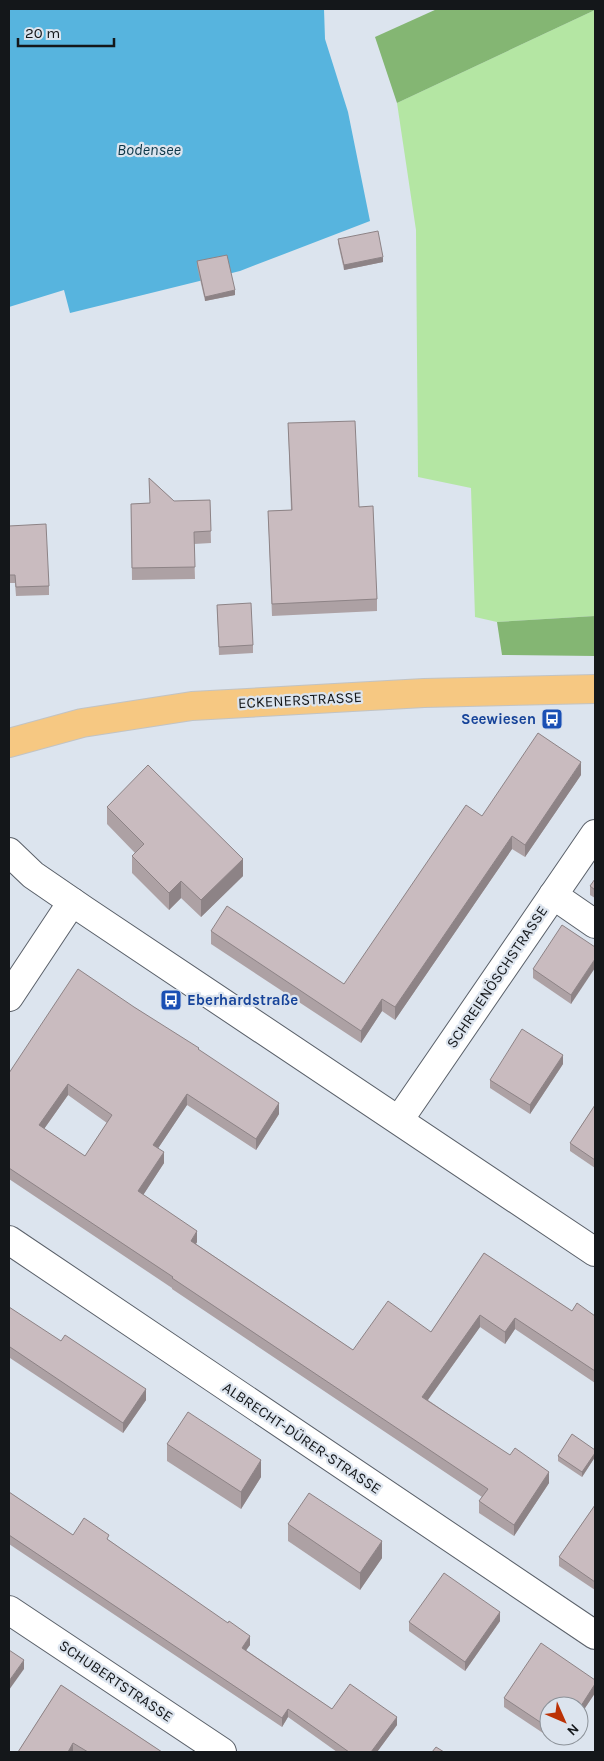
<svg xmlns="http://www.w3.org/2000/svg" width="604" height="1761" font-family="Karla,sans-serif">
	<rect width="100%" height="100%" fill="#dce4ee"/>
	<path fill="#b4e6a3" d="M595 10V616L497 622 475 617 471 488 418 477 416 230 397 103Z"/>
	<g fill="#84b673">
		<path d="M437 9H595V10L397 103 375 37Z"/>
		<path d="M595 616V656L502 655 497 622Z"/>
	</g>
	<path fill="#57b4de" d="M9 9H324L325 39 348 112 370 221 240 271 70 313 64 290 9 307Z"/>
	<g fill="none" stroke-linecap="round" stroke-linejoin="round">
		<g stroke="#5a6069" stroke-width="30">
			<g id="minor">
				<path d="M9 852 33 875 84 910 595 1252"/>
				<path d="M553 895 595 924"/>
				<path d="M9 997 72 902"/>
				<path d="M399 1120 595 834"/>
				<path d="M9 1240 595 1635"/>
				<path d="M9 1610 222 1752"/>
			</g>
		</g>
		<g stroke="#c2c3c3" stroke-width="30">
			<path id="major" d="M9 743 82 723 192 706 424 693 595 689"/>
		</g>
		<use href="#minor" stroke="#fff" stroke-width="28"/>
		<use href="#major" stroke="#f6c882" stroke-width="28"/>
	</g>
	<g fill="#ada1a4" fill-rule="evenodd">
		<path d="M338 239 383 262 344 270 338 243Z"/>
		<path d="M197 261 235 295 205 301 197 266Z"/>
		<path d="M288 423 359 507 377 599V611L272 616 268 511 291 510Z"/>
		<path d="M149 478 174 501 210 500 211 543 194 544 195 579 132 580 131 504 150 503Z"/>
		<path d="M9 526 49 586V595L16 596 15 583H9Z"/>
		<path d="M217 605 253 645V653L219 655Z"/>
		<path d="M581 775 525 857 512 849 395 1020 382 1011 361 1043 211 944V931L344 984 482 816Z"/>
		<path d="M107 807 243 876 201 917 181 898 169 910 132 873V856L135 853 107 824Z"/>
		<path d="M595 879V898L590 895V886Z"/>
		<path d="M595 947 571 1004 533 978V969Z"/>
		<path d="M134 1007 199 1050 279 1114 256 1150 187 1105 158 1148 164 1163 143 1195 197 1242 196 1244 353 1350 431 1332 484 1253 572 1311 595 1316V1383L515 1329 505 1344 480 1327 428 1400 549 1483 514 1536 479 1513V1501L482 1497 172 1289V1288L9 1179V1073ZM68 1095 107 1123 85 1156 44 1129Z"/>
		<path d="M563 1064 530 1114 490 1088V1080Z"/>
		<path d="M595 1105V1168L570 1151V1143Z"/>
		<path d="M9 1307 146 1400 123 1433 10 1358Z"/>
		<path d="M167 1444 261 1477 241 1509 167 1461Z"/>
		<path d="M595 1450V1457L582 1477 558 1461V1456Z"/>
		<path d="M9 1492 73 1535 109 1540 250 1645 246 1650 332 1709 397 1725 377 1752H337L288 1717 282 1727 9 1544Z"/>
		<path d="M595 1505V1590L559 1566V1557Z"/>
		<path d="M288 1524 382 1558 360 1590 288 1541Z"/>
		<path d="M500 1621 465 1671 409 1631V1622Z"/>
		<path d="M595 1680V1693L579 1717 549 1706V1736H567L561 1745 504 1707V1698Z"/>
		<path d="M61 1685 162 1752H75L73 1751V1752H18Z"/>
	</g>
	<g fill="#8d8386">
		<path d="M383 257V262L344 270V265Z"/>
		<path d="M235 290V295L205 301V297Z"/>
		<path d="M581 762V775L525 857V845Z"/>
		<path d="M512 836V849L395 1020V1007Z"/>
		<path d="M243 859V876L201 917V900Z"/>
		<path d="M181 881V898L169 910V893Z"/>
		<path d="M595 959V968L571 1004V995Z"/>
		<path d="M382 999V1011L361 1043V1031Z"/>
		<path d="M563 1055V1064L530 1114V1105Z"/>
		<path d="M68 1084V1095L39 1136V1125Z"/>
		<path d="M187 1094V1105L153 1156V1145Z"/>
		<path d="M279 1103V1114L256 1150V1139Z"/>
		<path d="M164 1152V1163L138 1203V1191Z"/>
		<path d="M197 1231V1242L191 1252V1241Z"/>
		<path d="M480 1315V1327L422 1408V1397Z"/>
		<path d="M515 1318V1329L505 1344V1332Z"/>
		<path d="M10 1347V1358L9 1359V1348Z"/>
		<path d="M146 1389V1400L123 1433V1423Z"/>
		<path d="M595 1453V1457L582 1477V1472Z"/>
		<path d="M261 1460V1477L241 1509V1492Z"/>
		<path d="M549 1472V1483L514 1536V1525Z"/>
		<path d="M382 1541V1558L360 1590V1573Z"/>
		<path d="M500 1612V1621L465 1671V1662Z"/>
		<path d="M250 1636V1645L242 1656V1648Z"/>
		<path d="M24 1660V1669L9 1690V1681Z"/>
		<path d="M595 1684V1693L579 1717V1709Z"/>
		<path d="M288 1709V1717L282 1727V1718Z"/>
		<path d="M397 1717V1725L377 1752H371Z"/>
		<path d="M561 1736H567L561 1745Z"/>
		<path d="M73 1743V1752H68Z"/>
	</g>
	<g fill="#c9bbbf" stroke="#8d8386" fill-rule="evenodd">
		<path d="M378 231 383 257 344 265 338 239Z"/>
		<path d="M227 255 235 290 205 297 197 261Z"/>
		<path d="M355 421 359 507 373 506 377 599 272 604 268 511 292 510 288 423Z"/>
		<path d="M149 478 174 501 210 500 211 531 194 532 195 567 132 568 131 504 150 503Z"/>
		<path d="M46 524 49 586 16 587 15 575H9V526Z"/>
		<path d="M251 603 253 645 219 647 217 605Z"/>
		<path d="M538 733 581 762 525 845 512 836 395 1007 382 999 361 1031 211 931 227 906 344 984 466 805 482 816Z"/>
		<path d="M148 765 243 859 201 900 181 881 169 893 132 856 144 844 107 807Z"/>
		<path d="M595 879V890L590 886Z"/>
		<path d="M562 925 595 947V959L571 995 533 969Z"/>
		<path d="M78 969 134 1007 199 1048 198 1049 279 1103 256 1139 187 1094 153 1145 164 1152 138 1191 197 1231 191 1241 353 1350 388 1301 431 1332 484 1253 572 1311 577 1303 595 1316V1371L515 1318 505 1332 480 1315 422 1397 510 1455 515 1448 549 1472 514 1525 479 1501 488 1489 172 1278 173 1277 9 1168V1073ZM68 1084 112 1115 85 1156 39 1125Z"/>
		<path d="M522 1029 563 1055 530 1105 490 1080Z"/>
		<path d="M595 1105V1160L570 1143Z"/>
		<path d="M9 1307 61 1341 65 1335 146 1389 123 1423 10 1347 9 1348Z"/>
		<path d="M188 1412 261 1460 241 1492 167 1444Z"/>
		<path d="M572 1434 595 1450V1453L582 1472 558 1456Z"/>
		<path d="M9 1492 73 1535 84 1518 109 1535 107 1539 228 1623 229 1621 250 1636 242 1648 332 1709 350 1684 397 1717 371 1752H349L288 1709 282 1718 9 1535Z"/>
		<path d="M309 1493 382 1541 360 1573 288 1524Z"/>
		<path d="M595 1505V1582L559 1557Z"/>
		<path d="M444 1573 500 1612 465 1662 409 1622Z"/>
		<path d="M541 1643 595 1680V1684L579 1709V1706H549V1728L504 1698Z"/>
		<path d="M9 1650 24 1660 9 1681Z"/>
		<path d="M61 1685 162 1752H88L73 1743 68 1752H18Z"/>
		<path d="M436 1747 444 1752H432Z"/>
	</g>
	<defs>
		<g id="bus-square" transform="scale(1.125)"><rect x="-9" y="-9" width="18" height="18" rx="4" fill="#1a4fb4" stroke="#dce4ee"/><path d="M-5-6H5V4H4V6H2V4H-2V6H-4V4H-5ZM-3.5-4V0h7V-4ZM-3.5 1.2v1.5H-2V1.2ZM2 1.2v1.5H3.5V1.2Z" fill="#fff"/></g>
	</defs>
	<g fill-rule="evenodd">
		<use href="#bus-square" x="552" y="719"/>
		<use href="#bus-square" x="171" y="1000"/>
	</g>
	<g text-anchor="middle" dominant-baseline="central" stroke-width="4.5" stroke-linejoin="round" paint-order="stroke">
		<g font-size="15" fill="#14171a" stroke="#dce4ee">
			<text transform="translate(300 700) rotate(-3)">ECKENERSTRASSE</text>
			<text transform="translate(497 977) rotate(-56)">SCHREIENÖSCHSTRASSE</text>
			<text transform="translate(302 1438) rotate(34)">ALBRECHT-DÜRER-STRASSE</text>
			<text transform="translate(116 1681) rotate(34)">SCHUBERTSTRASSE</text>
		</g>
		<g font-size="15" font-weight="bold" fill="#164399" stroke="#dce4ee" text-anchor="end">
			<text x="536" y="719">Seewiesen</text>
			<text x="187" y="1000" text-anchor="start">Eberhardstraße</text>
		</g>
		<g font-size="16" font-style="italic" fill="#0b3647" stroke="#dce4ee">
			<text x="149" y="149">Bodensee</text>
		</g>
	</g>
	<rect width="604" height="1761" fill="none" stroke="#14171a" stroke-width="20"/>
	<g transform="translate(564 1721) rotate(135)"><circle r="24" fill="#dce4ee" stroke="#8c9299"/>
	<path d="M0-4L9 19L0 12L-9 19Z" fill="#bb3206"/>
	<text y="-8" font-size="14" font-weight="bold" text-anchor="middle" fill="#14171a">N</text>
	</g>
	<path d="M18 38v8h96v-8" fill="none" stroke="#14171a" stroke-width="2.5"/>
	<text x="25" y="38" font-size="15" fill="#14171a" stroke="#dce4ee" stroke-width="4" paint-order="stroke">20 m</text>
</svg>
